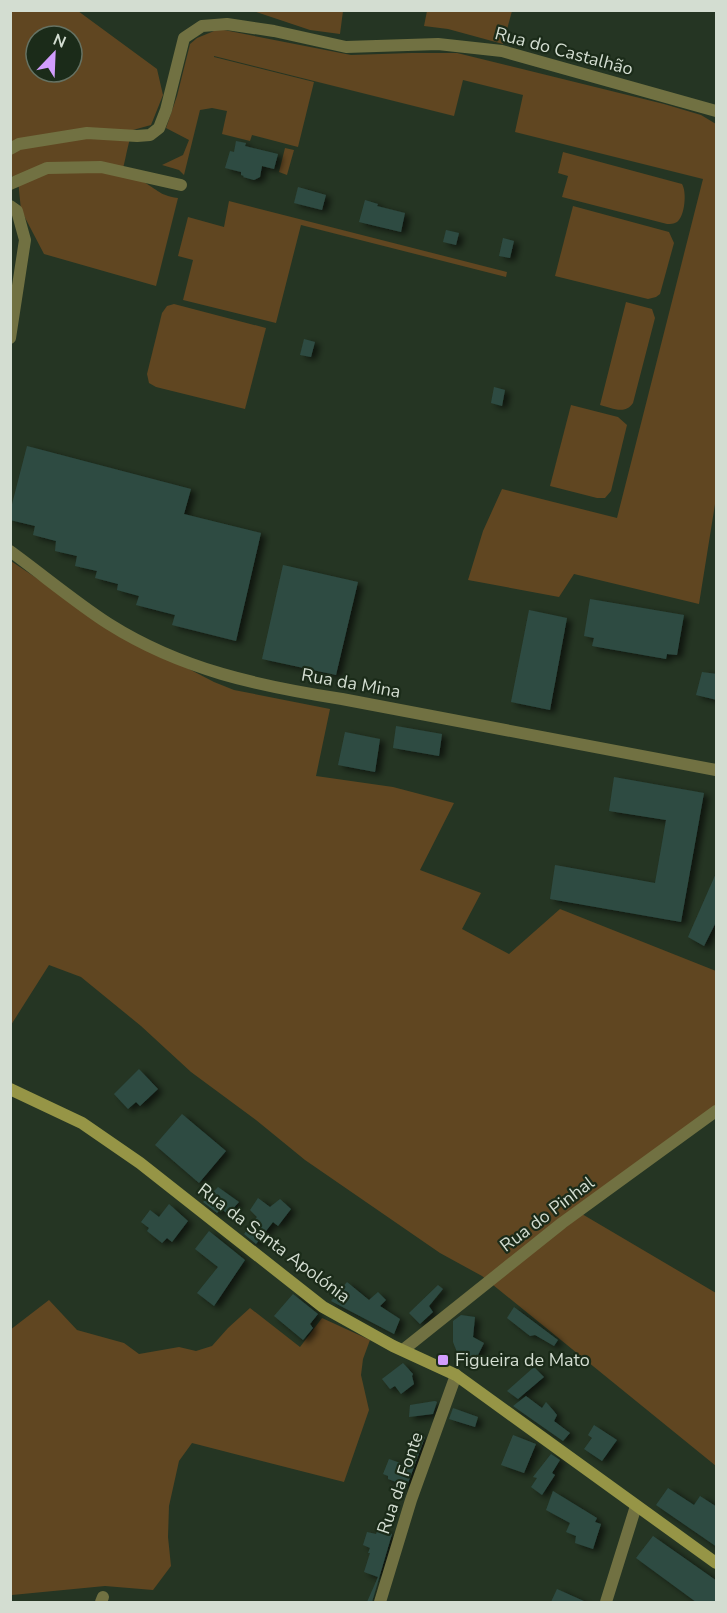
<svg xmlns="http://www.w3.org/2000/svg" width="727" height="1613" font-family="'Nunito Sans',sans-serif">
	<defs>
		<filter id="shadow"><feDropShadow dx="5" dy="3" stdDeviation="3" flood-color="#0009"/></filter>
	</defs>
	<rect width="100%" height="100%" fill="#253523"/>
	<g fill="#604621" fill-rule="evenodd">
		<path d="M11 11H78L157 69 163 95 151 125 133 130C127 145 126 160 121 175 127 177 135 178 141 181 157 188 157 195 178 198L156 286 44 254 21 210 18 180 11 175ZM36 36H72V72H36Z"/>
		<path d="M253 11H343L340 34 310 30Z"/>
		<path d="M427 11V10L512 11 503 44 448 29 424 26Z"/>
		<path d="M219 29 351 55 411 53H457L664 104 701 115 716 124V498L699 604 574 574 559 597 468 580 483 531 502 489 617 518 703 179 515 132 523 95 463 80 454 116 214 56V57L314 82 298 147 252 135 250 141 222 134 227 111 212 108 200 110 184 175 179 170 162 165 183 155 189 140 166 128 177 96 190 44 197 38Z"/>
		<path d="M285 148 294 150 287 175 279 172Z"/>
		<path d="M563 152 682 184C687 192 685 216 677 222 673 224 671 224 667 224L562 197 568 176 558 173Z"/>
		<path d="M229 201 507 272 506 277 301 225 276 323 183 300 193 260 178 256 188 217 224 227Z"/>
		<path d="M573 206 669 232 674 243 660 294 656 297 648 299 555 276Z"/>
		<path d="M626 302 652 309 655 318 633 403C625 415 612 408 600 405Z"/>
		<path d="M174 304 266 328 245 409 156 387 149 383 147 374 162 313 167 306Z"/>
		<path d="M571 405 618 417 627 425 611 491 605 498H597L550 486Z"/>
		<path d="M11 561 114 630 214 682 234 690 330 709 316 776 393 787 454 803 420 870 481 893 462 929 509 954 560 909 716 971V1107L582 1214 716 1293V1466L482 1276 440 1253 305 1160 256 1120 191 1072 141 1026 81 977 49 965 11 1025Z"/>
		<path d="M49 1300 77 1330 124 1343 139 1354 179 1347 196 1351 212 1346 228 1328 250 1308 300 1347 322 1318 370 1340 363 1359 361 1375 369 1410 344 1482 192 1443 179 1461 169 1506 168 1537 171 1566 153 1590 105 1586 12 1595 10 1330Z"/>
	</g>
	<g fill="#2e4b43" filter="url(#shadow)">
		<path d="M236 141 246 143 245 146 278 154 274 169 262 166 260 177 254 180 243 177 244 176 241 175V172L225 168 230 151 234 152Z"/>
		<path d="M298 187 326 195 322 210 294 203Z"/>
		<path d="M365 200 378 204 377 206 405 213 401 232 359 222Z"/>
		<path d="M446 230 459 233 456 245 443 242Z"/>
		<path d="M503 238 514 241 510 258 499 256Z"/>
		<path d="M304 339 315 342 311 357 300 355Z"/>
		<path d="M494 387 505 390 502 406 491 403Z"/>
		<path d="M27 446 191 489 184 514 261 533 236 641 172 625 175 615 136 605 139 596 117 590 118 584 95 578 97 571 75 566 77 556 55 551 56 541 33 535 35 526 10 520V512Z"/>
		<path d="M283 565 358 582 336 675 262 659Z"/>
		<path d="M590 599 684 615 677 655 667 654 666 659 592 646 594 638 584 636Z"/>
		<path d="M529 610 567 618 550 710 511 702Z"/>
		<path d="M702 672 717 674V700L696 695Z"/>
		<path d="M396 726 442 734 439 756 393 748Z"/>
		<path d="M345 732 380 739 375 772 338 765Z"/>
		<path d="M614 777 704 793 681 922 550 899 555 865 655 883 666 820 609 811Z"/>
		<path d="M717 871V920L704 946 688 937Z"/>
		<path d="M139 1069 158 1089 140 1106 136 1102 128 1109 114 1094Z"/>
		<path d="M182 1114 226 1151 199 1183 155 1145Z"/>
		<path d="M218 1187 239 1202 228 1214 221 1209 217 1213 203 1202Z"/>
		<path d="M258 1198 270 1207 280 1199 291 1209 278 1226 273 1222 256 1244 244 1234 257 1217 250 1210Z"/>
		<path d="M169 1204 188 1221 172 1242 167 1238 162 1243 147 1231 149 1228 141 1222 150 1210 159 1217Z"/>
		<path d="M209 1231 245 1260 214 1306 197 1293 218 1267 195 1249Z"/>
		<path d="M347 1282 369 1300 378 1292 386 1300 380 1306 400 1319 394 1334 331 1301Z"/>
		<path d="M438 1285 443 1289 429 1306 433 1312 420 1324 409 1313Z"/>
		<path d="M293 1294 318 1314 310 1324 313 1328 303 1340 274 1316Z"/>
		<path d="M514 1307 558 1340 554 1346 535 1335 530 1336 507 1318Z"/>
		<path d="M461 1315 475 1317 473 1337 484 1343 475 1361 457 1352 453 1342V1321Z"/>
		<path d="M403 1363 413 1374 412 1376 414 1384 401 1394 395 1386 390 1389 382 1379Z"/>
		<path d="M534 1367 544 1377 518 1399 507 1391Z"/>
		<path d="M526 1396 542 1408 546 1402 553 1410 557 1415 554 1421 570 1433 563 1441 513 1406Z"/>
		<path d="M435 1401 437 1402 433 1414 409 1417 410 1405Z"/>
		<path d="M453 1408 478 1417 475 1427 449 1419Z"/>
		<path d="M594 1425 617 1440 602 1461 584 1449 592 1438 588 1435Z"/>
		<path d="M412 1433 425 1437 407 1486 388 1479V1476L383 1474 389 1459 403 1464Z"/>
		<path d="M513 1435 536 1444 524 1473 501 1465Z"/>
		<path d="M551 1454 560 1460 552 1473 555 1475 542 1495 531 1487 537 1478 533 1477Z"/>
		<path d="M668 1488 694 1505 700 1496 717 1507V1547L656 1505Z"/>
		<path d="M553 1491 597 1518 595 1522 601 1524 593 1549 575 1543 576 1536 566 1532 570 1523 546 1510Z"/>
		<path d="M378 1529 392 1534 372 1602H367L378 1577 364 1572 370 1553H368L370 1548 363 1545 367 1532 376 1534Z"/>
		<path d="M653 1536 717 1581V1602H696L636 1558Z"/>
		<path d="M557 1589 586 1602H551Z"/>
	</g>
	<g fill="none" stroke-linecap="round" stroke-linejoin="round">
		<g stroke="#717142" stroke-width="12">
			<path d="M10 149 19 144 87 133 137 136 150 135 159 128 166 110 184 38 202 26 227 24 274 31 346 47 438 44 502 51 716 111"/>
			<path d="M10 184 47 168 101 167 181 185"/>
			<path d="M10 206 17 211 25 240 10 338"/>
			<path d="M10 551C43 575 75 602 109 624 182 670 259 686 342 699L716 770"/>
			<path d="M403 1350 562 1223 716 1111"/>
			<path d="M101 1602 103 1597"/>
			<path d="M380 1602 411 1500 456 1375"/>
			<path d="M606 1602 636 1506"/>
		</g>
		<path stroke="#969546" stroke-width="12" d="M10 1089 82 1123 140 1163 323 1307 393 1346 456 1375 716 1563"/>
	</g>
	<rect fill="#d29dfd" stroke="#1b2b19" stroke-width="2" x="437" y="1354" width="12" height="12" rx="3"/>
	<g text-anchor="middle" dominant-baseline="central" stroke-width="4.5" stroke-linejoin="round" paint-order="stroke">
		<g font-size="18" fill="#d3ddd1" stroke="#1b2b19">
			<text transform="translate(564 51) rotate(15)">Rua do Castalhão</text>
			<text transform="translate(351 683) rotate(10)">Rua da Mina</text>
			<text transform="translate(547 1214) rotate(-37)">Rua do Pinhal</text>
			<text transform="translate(274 1243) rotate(37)">Rua da Santa Apolónia</text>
			<text transform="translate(400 1483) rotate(-71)">Rua da Fonte</text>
		</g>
		<g font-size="18" fill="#d3ddd1" stroke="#1b2b19" text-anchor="start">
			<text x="455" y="1360">Figueira de Mato</text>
		</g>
	</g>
	<rect width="727" height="1613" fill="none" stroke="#d3ddd1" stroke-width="24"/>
	<g transform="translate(54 54) rotate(23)"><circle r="28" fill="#1b2b19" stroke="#657263" stroke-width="1.5"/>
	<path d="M0-4.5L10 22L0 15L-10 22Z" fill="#d29dfd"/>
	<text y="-9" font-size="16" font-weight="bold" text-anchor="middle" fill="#d3ddd1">N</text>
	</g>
</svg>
